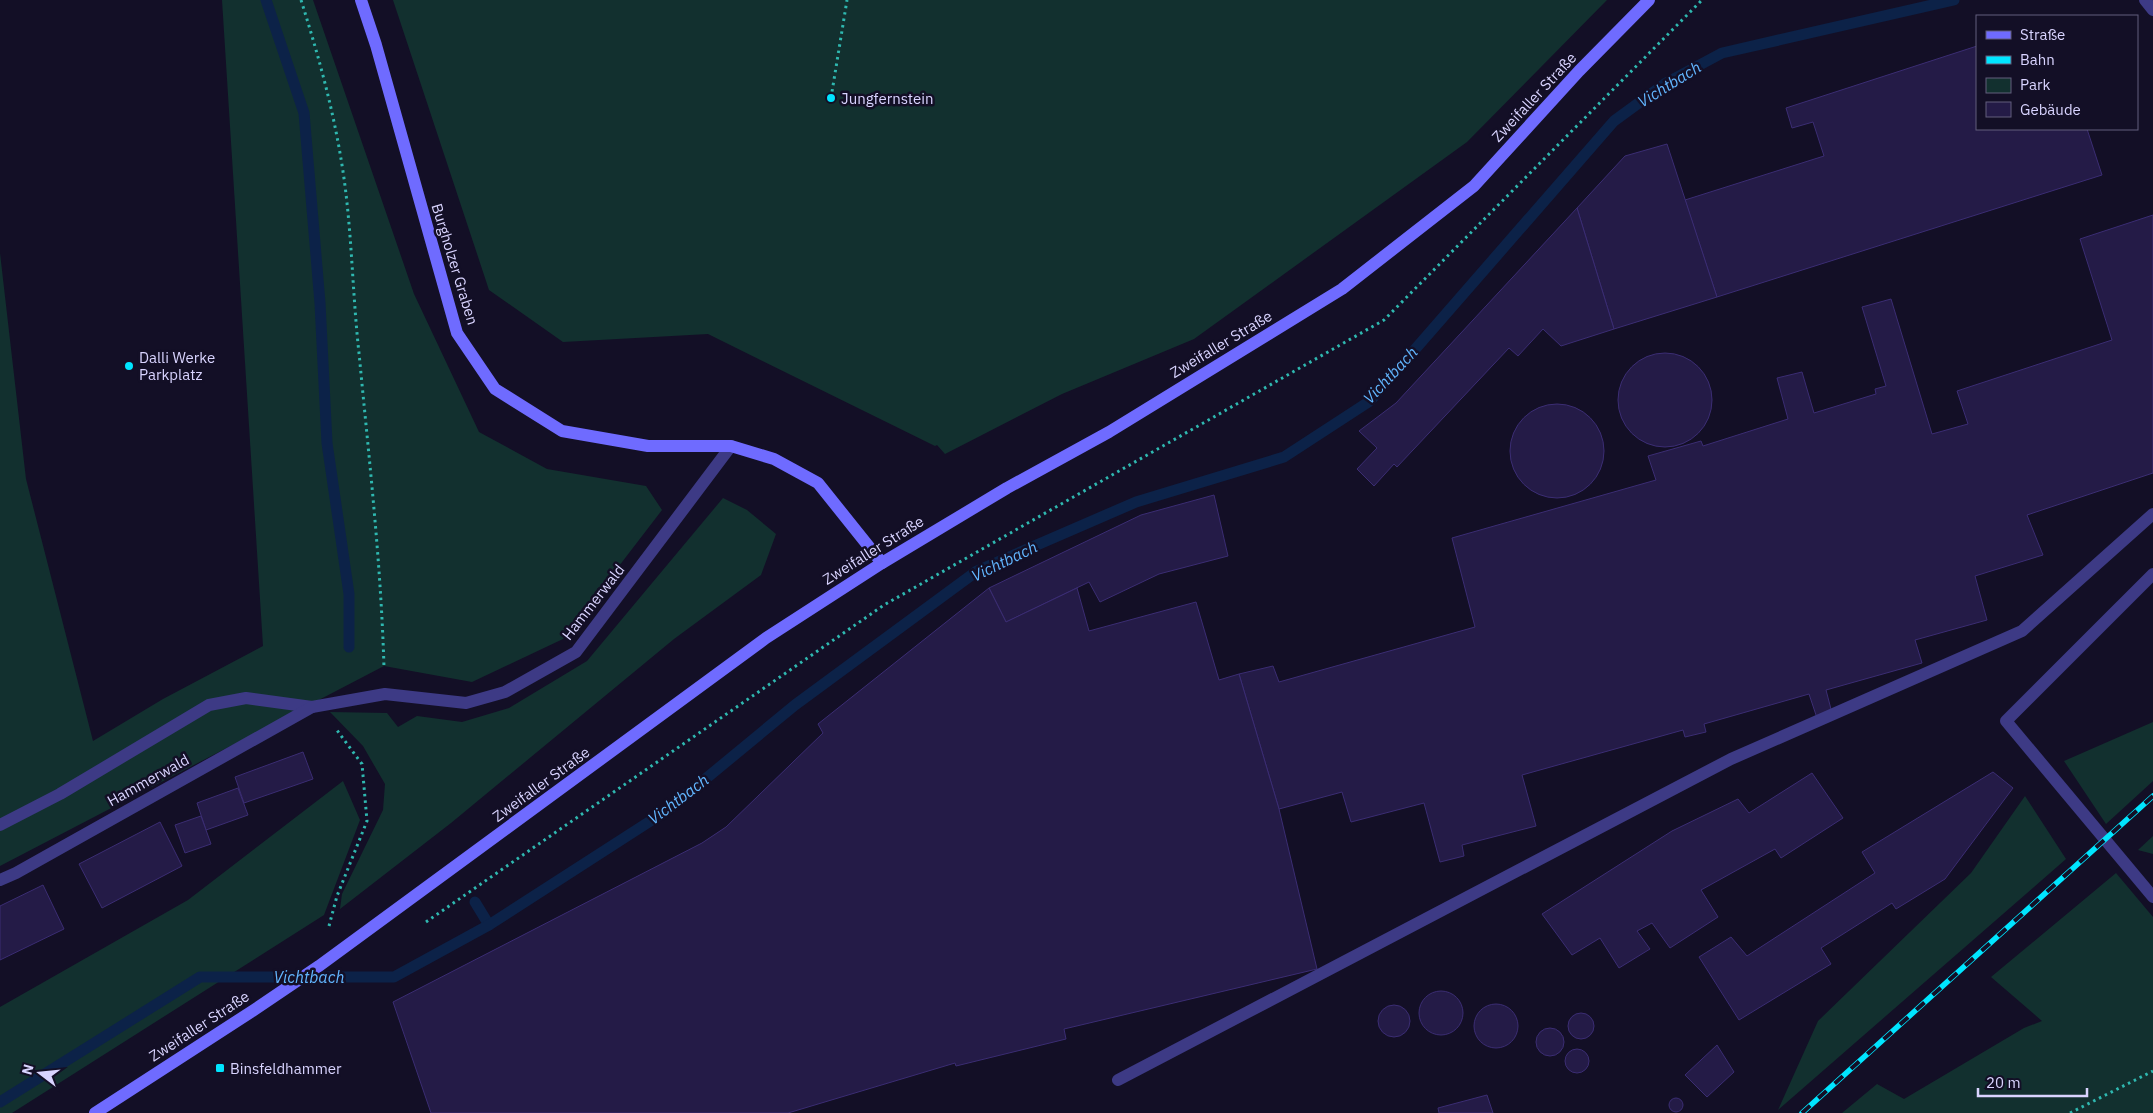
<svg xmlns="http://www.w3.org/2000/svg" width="2153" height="1113" font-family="'IBM Plex Sans',sans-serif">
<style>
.green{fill:#12302f}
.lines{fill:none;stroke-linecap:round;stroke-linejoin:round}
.stream{stroke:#0c2248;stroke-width:11}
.building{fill:#241b47;stroke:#3b2d73}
.path{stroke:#2fb8b0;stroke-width:3;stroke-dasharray:2.5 4;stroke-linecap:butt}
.service{stroke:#3d3a85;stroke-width:12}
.minor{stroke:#3d3a85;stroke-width:12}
.secondary{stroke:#6f6bff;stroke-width:12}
.rail-casing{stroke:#00e5ff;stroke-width:5.5}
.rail{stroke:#130f26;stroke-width:4;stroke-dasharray:11;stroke-linecap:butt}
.poi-dot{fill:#00e5ff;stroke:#130f26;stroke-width:2}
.labels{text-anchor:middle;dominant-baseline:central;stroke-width:5;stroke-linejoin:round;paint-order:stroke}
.street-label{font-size:15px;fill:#d9d4ff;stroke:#130f26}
.poi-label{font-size:15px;fill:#d9d4ff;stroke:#130f26;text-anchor:start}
.water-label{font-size:16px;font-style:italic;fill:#62b6ff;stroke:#130f26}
</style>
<rect width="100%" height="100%" fill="#130f26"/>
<g class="green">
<path d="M222,0H313L414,294L479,432L547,469L646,486L662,510L563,639L472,682L384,666L0,866V253L26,479L93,741L163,699L263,646Z"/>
<path d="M393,0H1607L1467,142L1194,339L1062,394L945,454L937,445L935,446L708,334L563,342L489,290Z"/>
<path d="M723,498L747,510L776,534L761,575L674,639L451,823L340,909L342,894L383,810L385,784L363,746L330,712L387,713L398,727L417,716L462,722L509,708L587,661Z"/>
<path d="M2153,722V781L2106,824L2064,761Z"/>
<path d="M343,781L360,820L324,915L12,1113H0V1007L188,900Z"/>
<path d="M2025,796L2066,859L1778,1110L1818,1021L1971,873Z"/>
<path d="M2153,836V854L2138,850Z"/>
<path d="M2116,873L2153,917V1113H1842L1877,1084L1904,1099L2024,1028L2042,1021L1991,977Z"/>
</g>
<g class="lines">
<g class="stream">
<path d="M266,0L304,113L320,303L327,443L349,594V647"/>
<path d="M475,902L489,925"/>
<path d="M0,1102L200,977H394L489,925L669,809L795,705L977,571L1136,502L1284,457L1370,401L1614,121L1666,83L1722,53L1954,0"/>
</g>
</g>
<g class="building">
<path d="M1977,46V129H2087L2102,175L1717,297L1685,200L1824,156L1813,122L1792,128L1786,108Z"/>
<path d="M1667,144L1717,297L1614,329L1577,208L1625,156Z"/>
<path d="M1577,208L1614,329L1561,346L1543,329L1518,356L1509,348L1397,467L1394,464L1374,486L1357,469L1377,448L1359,431L1396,403Z"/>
<path d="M2153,215V473L2027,515L2043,555L1975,576L1987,620L1915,640L1922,663L1826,690L1832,713L1817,718L1809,694L1704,724L1706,732L1685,737L1683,730L1522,775L1536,826L1462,845L1464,856L1440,862L1424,803L1351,822L1342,792L1279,809L1239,674L1273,666L1279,682L1475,627L1452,538L1656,480L1648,456L1701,441L1703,446L1788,419L1777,378L1802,372L1814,413L1876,394L1875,389L1886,386L1862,307L1891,299L1932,434L1968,424L1957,391L2112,340L2080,239Z"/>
<circle cx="1665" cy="400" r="47"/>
<circle cx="1557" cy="451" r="47"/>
<path d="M1214,495L1228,556L1159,574L1100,602L1089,582L1006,622L989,588L1141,515Z"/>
<path d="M989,588L1006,622L1077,588L1089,631L1196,602L1219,680L1239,674L1279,809L1317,969L1064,1029L1066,1039L956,1066L955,1063L788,1113H431L393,1002L702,843L726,827L823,733L818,724Z"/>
<path d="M303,752L313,779L244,803L235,777Z"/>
<path d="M1993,772L2013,788L1945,879L1896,909L1892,903L1821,948L1831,964L1739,1020L1699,957L1731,937L1747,956L1875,873L1862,852Z"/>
<path d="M1812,773L1843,818L1781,858L1775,849L1701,890L1718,917L1670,948L1652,923L1637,931L1650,949L1619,968L1600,938L1572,955L1542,914L1672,831L1738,799L1749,813Z"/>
<path d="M238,788L248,815L206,830L197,803Z"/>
<path d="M201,816L211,844L185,853L175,825Z"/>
<path d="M160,822L182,866L102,908L79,864Z"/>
<path d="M43,885L64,929L0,960V906Z"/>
<circle cx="1441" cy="1013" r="22"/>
<circle cx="1496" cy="1026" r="22"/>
<circle cx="1394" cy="1021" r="16"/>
<circle cx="1581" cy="1026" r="13"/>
<circle cx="1550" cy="1042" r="14"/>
<path d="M1717,1045L1734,1072L1707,1097L1685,1075Z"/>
<circle cx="1577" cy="1061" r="12"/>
<path d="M1487,1095L1493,1113H1439L1438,1108Z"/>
<circle cx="1676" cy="1105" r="7"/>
</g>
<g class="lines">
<g class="path">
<path d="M301,0C318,54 333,108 342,165C352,227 352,290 359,353C369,458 381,563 384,668"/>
<path d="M831,98L847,0"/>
<path d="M426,922L884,605L1384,320L1702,0"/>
<path d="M329,926L337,896L367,821L362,764L336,729"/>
<path d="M2070,1113L2153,1071"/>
</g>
<g class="service">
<path d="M2145,0L2153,10"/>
<path d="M0,825L60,794L209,705L246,698L312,707"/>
<path d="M1118,1080L1731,759L2022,631L2153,514"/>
</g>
<g class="minor">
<path d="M2153,574L2006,721L2153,897"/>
<path d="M0,880L16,873L312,707L385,694L466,703L505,692L576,652L731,446"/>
</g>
<g class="secondary">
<path d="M361,0L376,45L457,333L495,389L562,431L648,446H731L774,459L818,483L882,563"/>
<path d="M95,1113L254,1010L319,966L766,638L882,563L1007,488L1109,432L1342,289L1474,186L1579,71L1649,0"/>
</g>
<g class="rail-casing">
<path id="rail" d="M1802,1113L2153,796"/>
</g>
<use href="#rail" class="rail"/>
</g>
<g class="poi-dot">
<circle cx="831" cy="98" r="5"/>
<circle cx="129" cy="366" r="5"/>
<rect x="215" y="1063" width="10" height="10" rx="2.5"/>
</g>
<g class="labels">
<g class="street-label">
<text transform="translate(1534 97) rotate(-47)">Zweifaller Straße</text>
<text transform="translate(455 264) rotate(73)">Burgholzer Graben</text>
<text transform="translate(1221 344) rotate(-31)">Zweifaller Straße</text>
<text transform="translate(873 550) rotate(-32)">Zweifaller Straße</text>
<text transform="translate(593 602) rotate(-52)">Hammerwald</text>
<text transform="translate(148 780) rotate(-29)">Hammerwald</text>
<text transform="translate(541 784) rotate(-36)">Zweifaller Straße</text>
<text transform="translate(199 1026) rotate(-33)">Zweifaller Straße</text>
</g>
<g class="poi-label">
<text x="841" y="98">Jungfernstein</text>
<text x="139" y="357">Dalli Werke<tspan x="139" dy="17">Parkplatz</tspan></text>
<text x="230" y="1068">Binsfeldhammer</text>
</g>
<g class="water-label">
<text transform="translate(1669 84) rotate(-32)">Vichtbach</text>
<text transform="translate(1390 375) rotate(-47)">Vichtbach</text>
<text transform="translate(1004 561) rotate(-26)">Vichtbach</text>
<text transform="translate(678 799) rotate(-37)">Vichtbach</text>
<text x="309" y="977">Vichtbach</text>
</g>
</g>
<rect x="1976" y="15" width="162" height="115" fill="#130f26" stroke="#625e7d"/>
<rect x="1986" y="31" width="25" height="8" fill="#6f6bff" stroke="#625e7d"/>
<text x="2020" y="40" font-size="15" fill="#d9d4ff">Straße</text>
<rect x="1986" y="56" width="25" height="8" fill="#00e5ff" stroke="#625e7d"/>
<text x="2020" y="65" font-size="15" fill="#d9d4ff">Bahn</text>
<rect x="1986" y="78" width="25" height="15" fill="#12302f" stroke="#625e7d"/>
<text x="2020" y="90" font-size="15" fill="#d9d4ff">Park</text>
<rect x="1986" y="102" width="25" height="15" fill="#241b47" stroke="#625e7d"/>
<text x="2020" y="115" font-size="15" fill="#d9d4ff">Gebäude</text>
<g transform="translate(40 1073) rotate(286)" stroke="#130f26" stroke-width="4" paint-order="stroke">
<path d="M0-4L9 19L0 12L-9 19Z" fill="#d9d4ff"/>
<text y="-8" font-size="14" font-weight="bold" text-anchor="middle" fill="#d9d4ff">N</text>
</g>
<path d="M1978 1088v8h109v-8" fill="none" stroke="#d9d4ff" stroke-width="2.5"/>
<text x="1986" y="1088" font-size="15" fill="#d9d4ff" stroke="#130f26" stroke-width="4" paint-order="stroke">20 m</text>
</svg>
